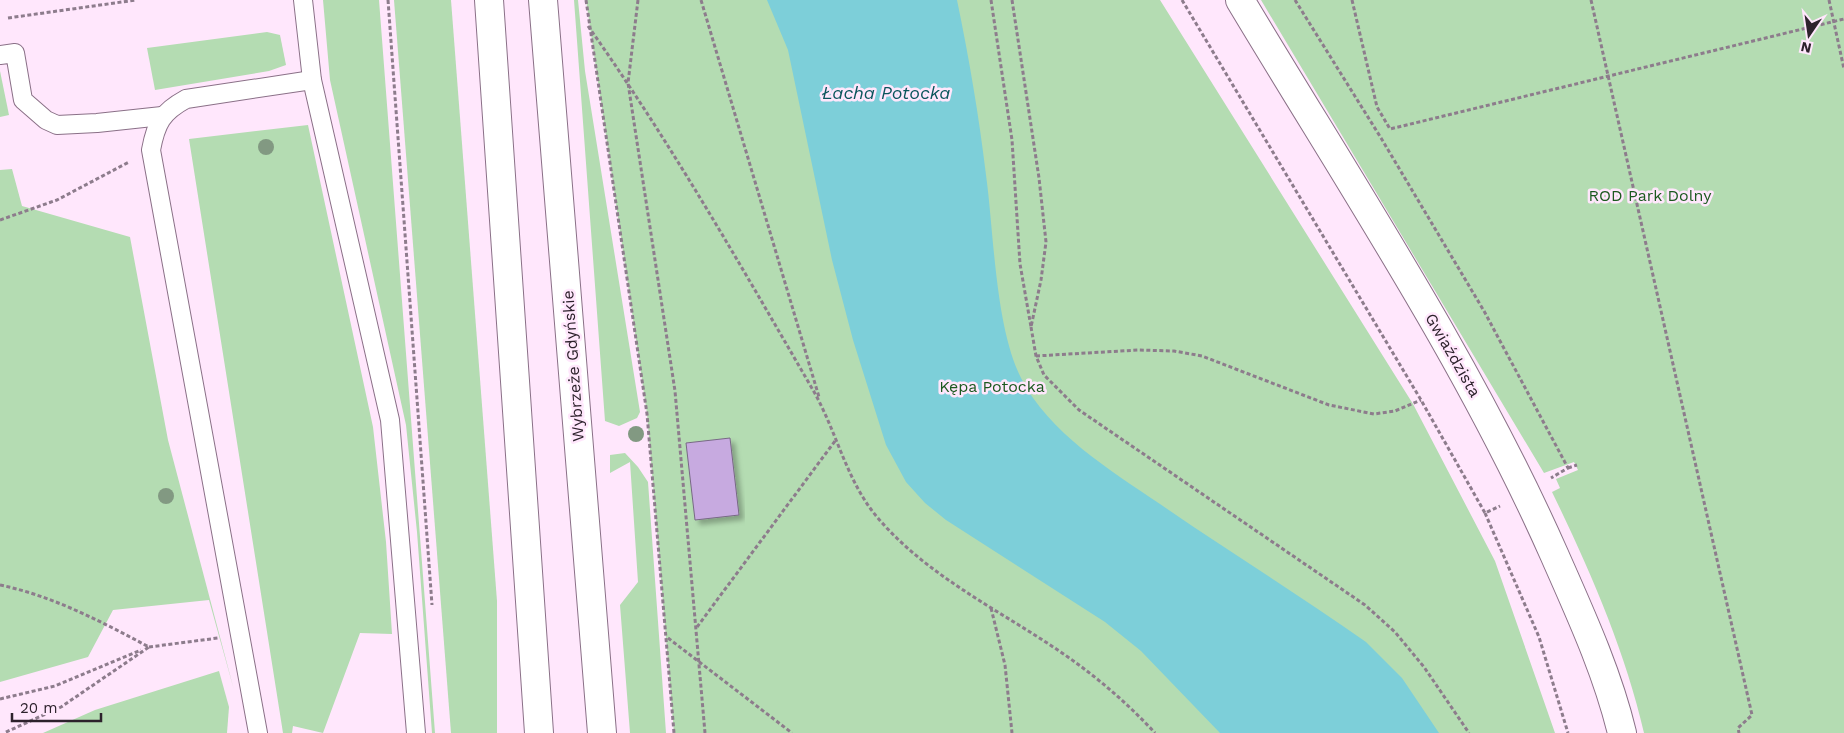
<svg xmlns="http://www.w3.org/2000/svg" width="1844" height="733" font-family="'Work Sans',sans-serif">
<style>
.green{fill:#b4dcb2}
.water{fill:#7dcfd9}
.building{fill:#c7aae0;stroke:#786985;filter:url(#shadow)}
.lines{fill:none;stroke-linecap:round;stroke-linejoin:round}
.lane-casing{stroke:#8a7087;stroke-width:20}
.secondary-casing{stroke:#8a7087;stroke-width:30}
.primary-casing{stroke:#8a7087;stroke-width:30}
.path{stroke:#8d7c8c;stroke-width:3;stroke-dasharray:4 2.5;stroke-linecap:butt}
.lane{stroke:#fff;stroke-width:18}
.secondary{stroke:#fff;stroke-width:28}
.primary{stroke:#fff;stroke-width:28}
.tree{fill:#829982}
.labels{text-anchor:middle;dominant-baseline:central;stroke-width:5;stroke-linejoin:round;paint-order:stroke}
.park-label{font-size:16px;fill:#1b591e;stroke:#ffe7fc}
.street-label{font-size:16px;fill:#2d222c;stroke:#ffe7fc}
.water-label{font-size:18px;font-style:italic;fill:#0a555c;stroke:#ffe7fc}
</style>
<defs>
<filter id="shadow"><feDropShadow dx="4.5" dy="4.5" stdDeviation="2.5" flood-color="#0004"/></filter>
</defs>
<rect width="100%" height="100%" fill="#ffe7fc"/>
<g class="green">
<path d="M323,0H379L435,733H432L417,532L406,425L330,80Z"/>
<path d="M394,0H451L497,601V733H451Z"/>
<path d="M574,0H578L585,71L640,412L637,418L619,426L605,421Z"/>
<path d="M586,0H1160L1413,404L1495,561L1555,733H674L647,414Z"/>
<path d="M1261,0H1844V733H1644C1625,650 1589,568 1552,492L1560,488L1556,479L1578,470L1574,462L1544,473Z"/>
<path d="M267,32L280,35L286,65L269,71L155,90L147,48Z"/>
<path d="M0,71L9,115L0,117Z"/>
<path d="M308,125L373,427L386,542L392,634L360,633L323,733L293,726L292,733H283L189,139Z"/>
<path d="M12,169L22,206L130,237L168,440L234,690L209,600L113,610L88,657L0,682V170Z"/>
<path d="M625,453L638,467L648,482L666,733H630L620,605L638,582L630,462L610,473V455Z"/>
<path d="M219,671L229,707L227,733H43L95,710Z"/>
</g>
<path class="water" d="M767,0H957C969,58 979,116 986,175C994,233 995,326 1021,378C1048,432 1111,471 1160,504C1228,551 1298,594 1366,642L1402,678L1439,733H1220L1141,651L1105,622L946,520L925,503L906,482L886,445L853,340L832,260L788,50Z"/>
<path class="building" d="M730,438L739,515L695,520L686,443Z"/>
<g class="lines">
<g class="lane-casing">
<g id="lane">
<path d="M303,0L312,80L390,420L416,733"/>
<path d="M0,55L15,53L23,100L46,120L57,125L97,123L162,116"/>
<path d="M258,733L151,150C156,123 162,112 186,99L312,80"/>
</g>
</g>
<g class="secondary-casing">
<path id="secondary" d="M1240,0C1349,182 1468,360 1554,554C1580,613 1607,671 1622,733"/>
</g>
<g class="primary-casing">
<g id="primary">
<path d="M489,0L539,733"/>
<path d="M543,0L602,733"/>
</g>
</g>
<g class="path">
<path d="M388,0L432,605"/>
<path d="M586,0L647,414L674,733"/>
<path d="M638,0L628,83L675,391L705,733"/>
<path d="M701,0L819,397"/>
<path d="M991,0L1012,140L1020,264L1031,327L1041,280L1046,242L1039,178L1012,0"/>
<path d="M1182,0L1421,400L1485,513L1500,506"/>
<path d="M1295,0L1381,138L1484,311L1568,468L1551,478"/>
<path d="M1352,0L1377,107L1390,129L1844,19"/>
<path d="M1591,0L1752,715L1738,728L1739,733"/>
<path d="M1829,0L1844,69"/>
<path d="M8,18L136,0"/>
<path d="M588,26C671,143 741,266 813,390C837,432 846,480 877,517C932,582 1013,616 1079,665C1106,685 1132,708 1155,733"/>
<path d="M0,220L57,200L129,162"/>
<path d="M1031,327L1036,356L1044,375L1079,410L1365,605L1395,632L1424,667L1469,733"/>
<path d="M1036,356L1138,350L1174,351L1202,356L1329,405L1374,414L1395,411L1421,400"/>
<path d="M1568,468L1577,465"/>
<path d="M1485,513L1539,637L1568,733"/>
<path d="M0,585C53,596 102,622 149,647L61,707L4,733"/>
<path d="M991,608L1005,665L1012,733"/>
<path d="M697,627L835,441"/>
<path d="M668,638L792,733"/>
<path d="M149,647L218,638"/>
<path d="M0,699L55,686L141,650"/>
</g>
<use href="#lane" class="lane"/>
<use href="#secondary" class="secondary"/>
<use href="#primary" class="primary"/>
</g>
<g class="tree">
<circle cx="266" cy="147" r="8"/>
<circle cx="636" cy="434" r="8"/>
<circle cx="166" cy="496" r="8"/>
</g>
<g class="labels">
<g class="park-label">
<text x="1650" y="195">ROD Park Dolny</text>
<text x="992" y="386">Kępa Potocka</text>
</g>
<g class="street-label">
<text transform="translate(1453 355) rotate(60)">Gwiaździsta</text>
<text transform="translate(573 366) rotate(-94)">Wybrzeże Gdyńskie</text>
</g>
<g class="water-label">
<text x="886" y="92">Łacha Potocka</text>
</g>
</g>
<g transform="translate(1809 35) rotate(193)" stroke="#ffe7fc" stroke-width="4" paint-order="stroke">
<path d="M0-4L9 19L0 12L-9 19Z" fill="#2d222c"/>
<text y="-8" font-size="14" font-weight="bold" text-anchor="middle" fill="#2d222c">N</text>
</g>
<path d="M12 713v8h89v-8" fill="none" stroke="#2d222c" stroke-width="2.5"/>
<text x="20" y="713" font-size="15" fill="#2d222c" stroke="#ffe7fc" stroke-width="4" paint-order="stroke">20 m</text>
</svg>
